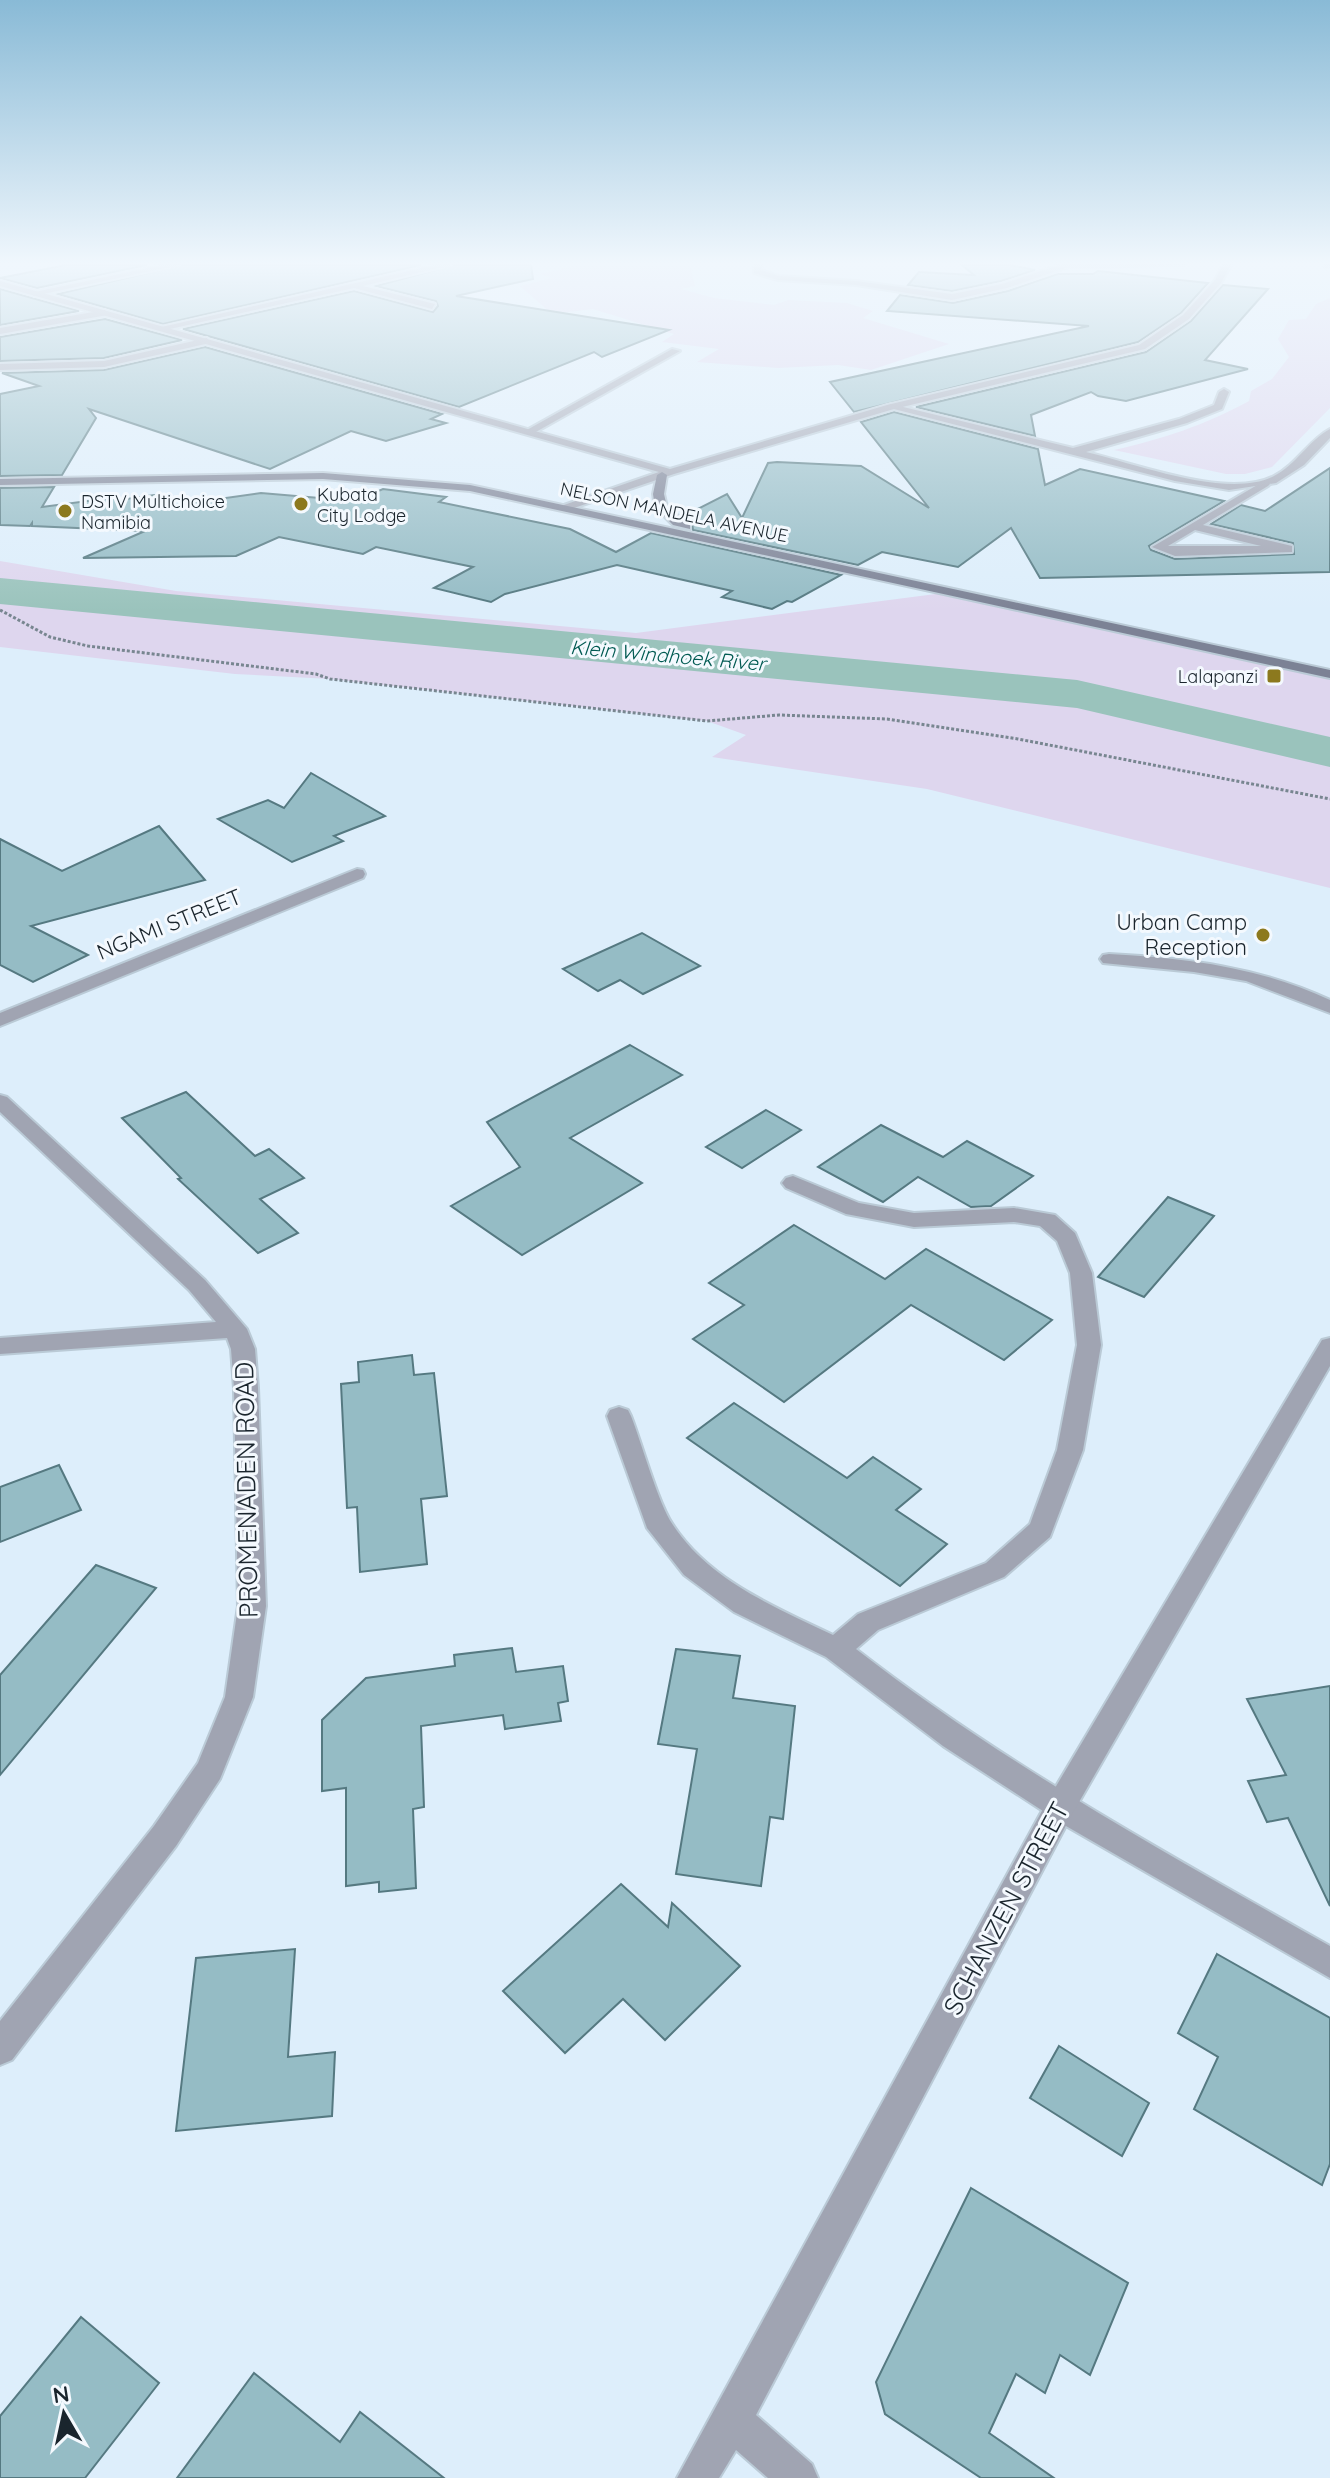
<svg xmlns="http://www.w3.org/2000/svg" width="1330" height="2478" font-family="Quicksand,sans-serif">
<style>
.green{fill:#ded6ee}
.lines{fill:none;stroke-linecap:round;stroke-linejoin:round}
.river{fill:#9ac3bc;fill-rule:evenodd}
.building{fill:#95bcc5;stroke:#557981;stroke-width:2}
.service-casing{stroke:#bacad6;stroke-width:4}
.minor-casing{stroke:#bacad6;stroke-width:4}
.tertiary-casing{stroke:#bacad6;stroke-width:4}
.secondary-casing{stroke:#bacad6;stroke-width:4}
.path{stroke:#788690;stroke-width:3;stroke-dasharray:3 2;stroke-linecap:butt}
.service{fill:#a0a4b2;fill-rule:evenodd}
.minor{fill:#a0a4b2;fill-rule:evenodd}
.tertiary{fill:#a0a4b2;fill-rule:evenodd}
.secondary{fill:#7c8295;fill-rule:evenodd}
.poi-dot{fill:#8c791e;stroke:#f4f9fe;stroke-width:3}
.labels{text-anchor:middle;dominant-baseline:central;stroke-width:6;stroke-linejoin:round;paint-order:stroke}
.far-poi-label{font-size:18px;fill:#1a252d;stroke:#f4f9fe;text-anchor:start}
.far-street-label{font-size:18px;fill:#1a252d;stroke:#f4f9fe}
.far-water-label{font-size:20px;font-style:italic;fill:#015a52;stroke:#f4f9fe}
.poi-label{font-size:22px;fill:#1a252d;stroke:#f4f9fe;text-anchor:end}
.street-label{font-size:22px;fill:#1a252d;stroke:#f4f9fe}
.near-street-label{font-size:26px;fill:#1a252d;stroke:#f4f9fe}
</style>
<rect width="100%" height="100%" fill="#ddeefb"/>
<g class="green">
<path d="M578,265H690L695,286L681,289L714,298L774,305L788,300L847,303L873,311L863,318L949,344L871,370L838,365L778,368L697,362L719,349L662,342L674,334L593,309L552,314L520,286L552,278L540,274Z"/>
<path d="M1330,298V408L1272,467L1245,474H1226L1114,450C1163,439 1205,425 1249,401L1251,391L1272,379L1289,357L1278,339L1289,320L1306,319L1316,304Z"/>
<path d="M0,561L176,591L636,633L951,592L1330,674V888L927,789L712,757L746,735L707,721L330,679L235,674L0,647Z"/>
</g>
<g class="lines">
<path class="river" d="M0,578L1077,680L1330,737V767L1077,708L0,604Z"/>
</g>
<g class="building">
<path d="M66,265H147L37,288L0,278Z"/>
<path d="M182,265H421L163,324L58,294Z"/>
<path d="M454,265H531L533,279L456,296L669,330L602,357L594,352L459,407L183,329L354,291L433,312L438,306L436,301L376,286Z"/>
<path d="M962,265H1009L1035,270L1001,281L952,291L908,285L919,272L974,275Z"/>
<path d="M1098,271L1208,283L1181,313L1138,342L854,412L830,382L1089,326L887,311L900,295L953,303L1008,291L1058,274H1093Z"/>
<path d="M1223,285L1268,289L1205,360L1248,369L1126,401L1098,396L1091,392L1031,415L1035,436L916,407L1146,352L1191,321Z"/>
<path d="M0,289L32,298L79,311L0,325Z"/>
<path d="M105,319L182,340L104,358L0,361V337Z"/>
<path d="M205,347L442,414L431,419L446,423L386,441L351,431L270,469L89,409L96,418L62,475L0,476V394L39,386L2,373L104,370Z"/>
<path d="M894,412L1038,449L1045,485L1080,469L1224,501L1149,546L1151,550L1175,559L1294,554L1293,543L1211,524L1241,505L1265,511L1330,468V572L1040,578L1011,528L958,567L882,552L858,565L693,530L692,523L684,516L727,494L742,518L768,463L777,462L861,466L929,508L861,422Z"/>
<path d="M54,487L42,507L118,497L120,500L154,495L162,507L261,493L355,501L383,489L446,497L439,502L570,529L616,552L651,533L841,575L792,602L787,601L772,609L722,597L732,591L617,565L505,594L491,602L434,588L473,567L376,547L363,554L279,537L236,556L83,558L145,531L32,526V523L30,526L0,525V488Z"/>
<path d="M311,773L385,816L334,836L343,841L292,862L218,819L268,800L284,808Z"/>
<path d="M159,826L205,880L31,926L88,955L33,982L0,965V839L62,871Z"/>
<path d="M642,933L700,966L643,994L620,980L598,991L563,969Z"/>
<path d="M630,1045L682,1075L570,1138L642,1183L522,1255L451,1206L520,1167L487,1122Z"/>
<path d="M186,1092L255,1156L269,1149L304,1178L260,1199L298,1233L258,1253L178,1179L181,1178L122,1118Z"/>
<path d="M766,1110L801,1130L742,1168L706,1147Z"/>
<path d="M881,1125L943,1157L967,1141L1033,1176L991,1206L971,1207L918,1177L883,1202L818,1167Z"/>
<path d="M1168,1197L1214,1216L1144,1297L1098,1277Z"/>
<path d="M794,1225L885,1279L926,1249L1052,1320L1004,1360L911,1305L784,1402L693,1339L744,1305L709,1283Z"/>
<path d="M412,1355L414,1375L434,1373L447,1496L421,1499L427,1564L360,1572L357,1507L347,1508L341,1384L359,1382L358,1362Z"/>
<path d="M734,1403L847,1478L873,1457L921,1489L896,1510L947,1544L900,1586L687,1438Z"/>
<path d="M59,1465L81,1510L0,1542V1487Z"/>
<path d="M96,1565L156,1588L0,1775V1675Z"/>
<path d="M512,1648L516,1672L563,1666L568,1701L558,1703L561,1721L505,1729L503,1715L421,1726L424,1807L413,1809L416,1888L379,1892V1882L346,1886V1788L322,1791V1720L366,1678L455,1666L454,1655Z"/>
<path d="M676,1649L740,1656L733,1698L795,1706L783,1819L770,1817L761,1886L676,1874L697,1749L658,1744Z"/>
<path d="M1330,1686V1906L1288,1818L1267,1822L1248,1781L1286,1775L1247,1699Z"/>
<path d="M621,1884L668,1927L672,1903L740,1966L665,2040L623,1999L565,2053L503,1991Z"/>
<path d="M295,1949L288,2057L335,2052L332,2116L176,2131L196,1958Z"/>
<path d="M1217,1954L1330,2018V2164L1322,2185L1194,2109L1218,2057L1178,2033Z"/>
<path d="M1059,2046L1149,2103L1122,2156L1030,2098Z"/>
<path d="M971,2188L1128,2283L1090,2375L1060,2355L1045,2393L1016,2374L989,2433L1054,2478H981L885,2414L876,2382Z"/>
<path d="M81,2317L159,2383L85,2478H0V2416Z"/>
<path d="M254,2373L340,2442L360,2412L444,2478H177Z"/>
</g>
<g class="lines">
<g class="service-casing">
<g id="service">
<path d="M105,310L108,315L0,334V328Z"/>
<path d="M207,338L210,343L104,367L0,370V364L104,361Z"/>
<path d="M1264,481L1270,484L1268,486L1203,525L1292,546V552L1175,556L1152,547ZM1195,530L1261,546H1168Z"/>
<path d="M1109,954C1185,958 1260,967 1330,1000V1013L1246,981L1194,972L1103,963L1100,959L1103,955Z"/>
<path d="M793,1176L859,1203L914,1213L1014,1208L1055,1215L1075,1233L1092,1273L1101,1345L1083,1450L1050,1537L1004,1577L878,1630L856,1649C1004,1764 1167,1854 1330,1946V1978L1066,1826L943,1746L826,1657L734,1612L684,1575L647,1528L607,1416L610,1410L619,1407L628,1410L631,1416C642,1444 658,1503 673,1525C710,1581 775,1607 833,1635L858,1614L986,1563L1030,1524L1057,1450L1077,1345L1070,1273L1057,1241L1040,1226L1014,1222L914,1227L846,1214L786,1188L782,1183L786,1178Z"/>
</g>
</g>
<g class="minor-casing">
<g id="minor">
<path d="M162,265H179L34,296L30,293Z"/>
<path d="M435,265H451L363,286L435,304L432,309L354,288L161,331L157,328Z"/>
<path d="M754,265H762L761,270L779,276L856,281L952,294L1002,284L1059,265H1184L1068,267L1007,288L952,300L856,285L778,280L754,273Z"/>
<path d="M1324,265H1330V267H1325Z"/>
<path d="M672,349L680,351L534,433L525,431Z"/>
<path d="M1224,389L1229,392L1222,409L1187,423L1086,452C1134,463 1228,500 1274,476C1296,465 1309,440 1330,429V438L1304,465L1276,483L1229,490L1175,481L886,407L891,404L1073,448L1179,419L1214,405L1219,392Z"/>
<path d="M357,869L363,870L365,874L363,878L0,1026V1013Z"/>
<path d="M0,1095L7,1097L205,1280L247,1329L255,1349L258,1388L266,1606L253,1697L220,1779L176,1846L12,2060L0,2065V2021L154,1826L198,1763L225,1697L238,1606L234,1388L231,1349L227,1338L0,1354V1338L216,1322L189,1290L0,1112Z"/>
<path d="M1330,1338V1366L1071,1816L756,2415L812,2464L818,2478H768L736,2450L719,2478H677L1049,1798L1322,1340Z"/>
</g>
</g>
<g class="tertiary-casing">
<path id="tertiary" d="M1223,265H1231L1221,283L1189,319L1145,349L894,409L674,474L568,510L562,507L564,505L659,472L0,286V281L670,469L887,405L1139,345L1183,315L1215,280Z"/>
</g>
<g class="secondary-casing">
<g id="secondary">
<path d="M662,472L667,475L664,494L667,507L690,525V529L673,525L655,507L653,494L657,475Z"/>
<path d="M323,473L470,485L1330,670V678L470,491L323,479L0,485V479Z"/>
</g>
</g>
<path class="path" d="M0,610L50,637L88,646L316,674L330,679L707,721L779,715L887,719L1018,739L1330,799"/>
<use href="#service" class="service"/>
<use href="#minor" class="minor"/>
<use href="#tertiary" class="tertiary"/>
<use href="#secondary" class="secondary"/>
</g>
<linearGradient id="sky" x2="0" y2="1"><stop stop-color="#89bad6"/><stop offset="0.43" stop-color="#f0f7fd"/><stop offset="1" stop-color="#f0f7fd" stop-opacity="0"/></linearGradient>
<rect width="1330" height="612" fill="url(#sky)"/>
<g class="poi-dot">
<circle cx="301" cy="504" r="8"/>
<circle cx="65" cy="511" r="8"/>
<rect x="1266" y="668" width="16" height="16" rx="4"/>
<circle cx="1263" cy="935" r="8"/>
</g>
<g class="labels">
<g class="far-poi-label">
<text x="317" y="494">Kubata<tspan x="317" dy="21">City Lodge</tspan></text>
<text x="81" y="501">DSTV Multichoice<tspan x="81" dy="21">Namibia</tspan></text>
<text x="1258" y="676" text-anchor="end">Lalapanzi</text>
</g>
<g class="far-street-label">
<text transform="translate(674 512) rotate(12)">NELSON MANDELA AVENUE</text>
</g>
<g class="far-water-label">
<text transform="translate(668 655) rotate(5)">Klein Windhoek River</text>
</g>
<g class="poi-label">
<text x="1247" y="922">Urban Camp<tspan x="1247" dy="25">Reception</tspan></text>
</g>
<g class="street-label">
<text transform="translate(169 924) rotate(-22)">NGAMI STREET</text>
</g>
<g class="near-street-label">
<text transform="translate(246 1490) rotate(-91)">PROMENADEN ROAD</text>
<text transform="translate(1006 1908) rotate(-62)">SCHANZEN STREET</text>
</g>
</g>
<g transform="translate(64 2414) rotate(351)" stroke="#f4f9fe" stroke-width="6" paint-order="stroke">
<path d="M0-6L14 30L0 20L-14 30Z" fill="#1a252d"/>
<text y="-12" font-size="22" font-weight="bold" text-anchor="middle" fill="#1a252d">N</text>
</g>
</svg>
